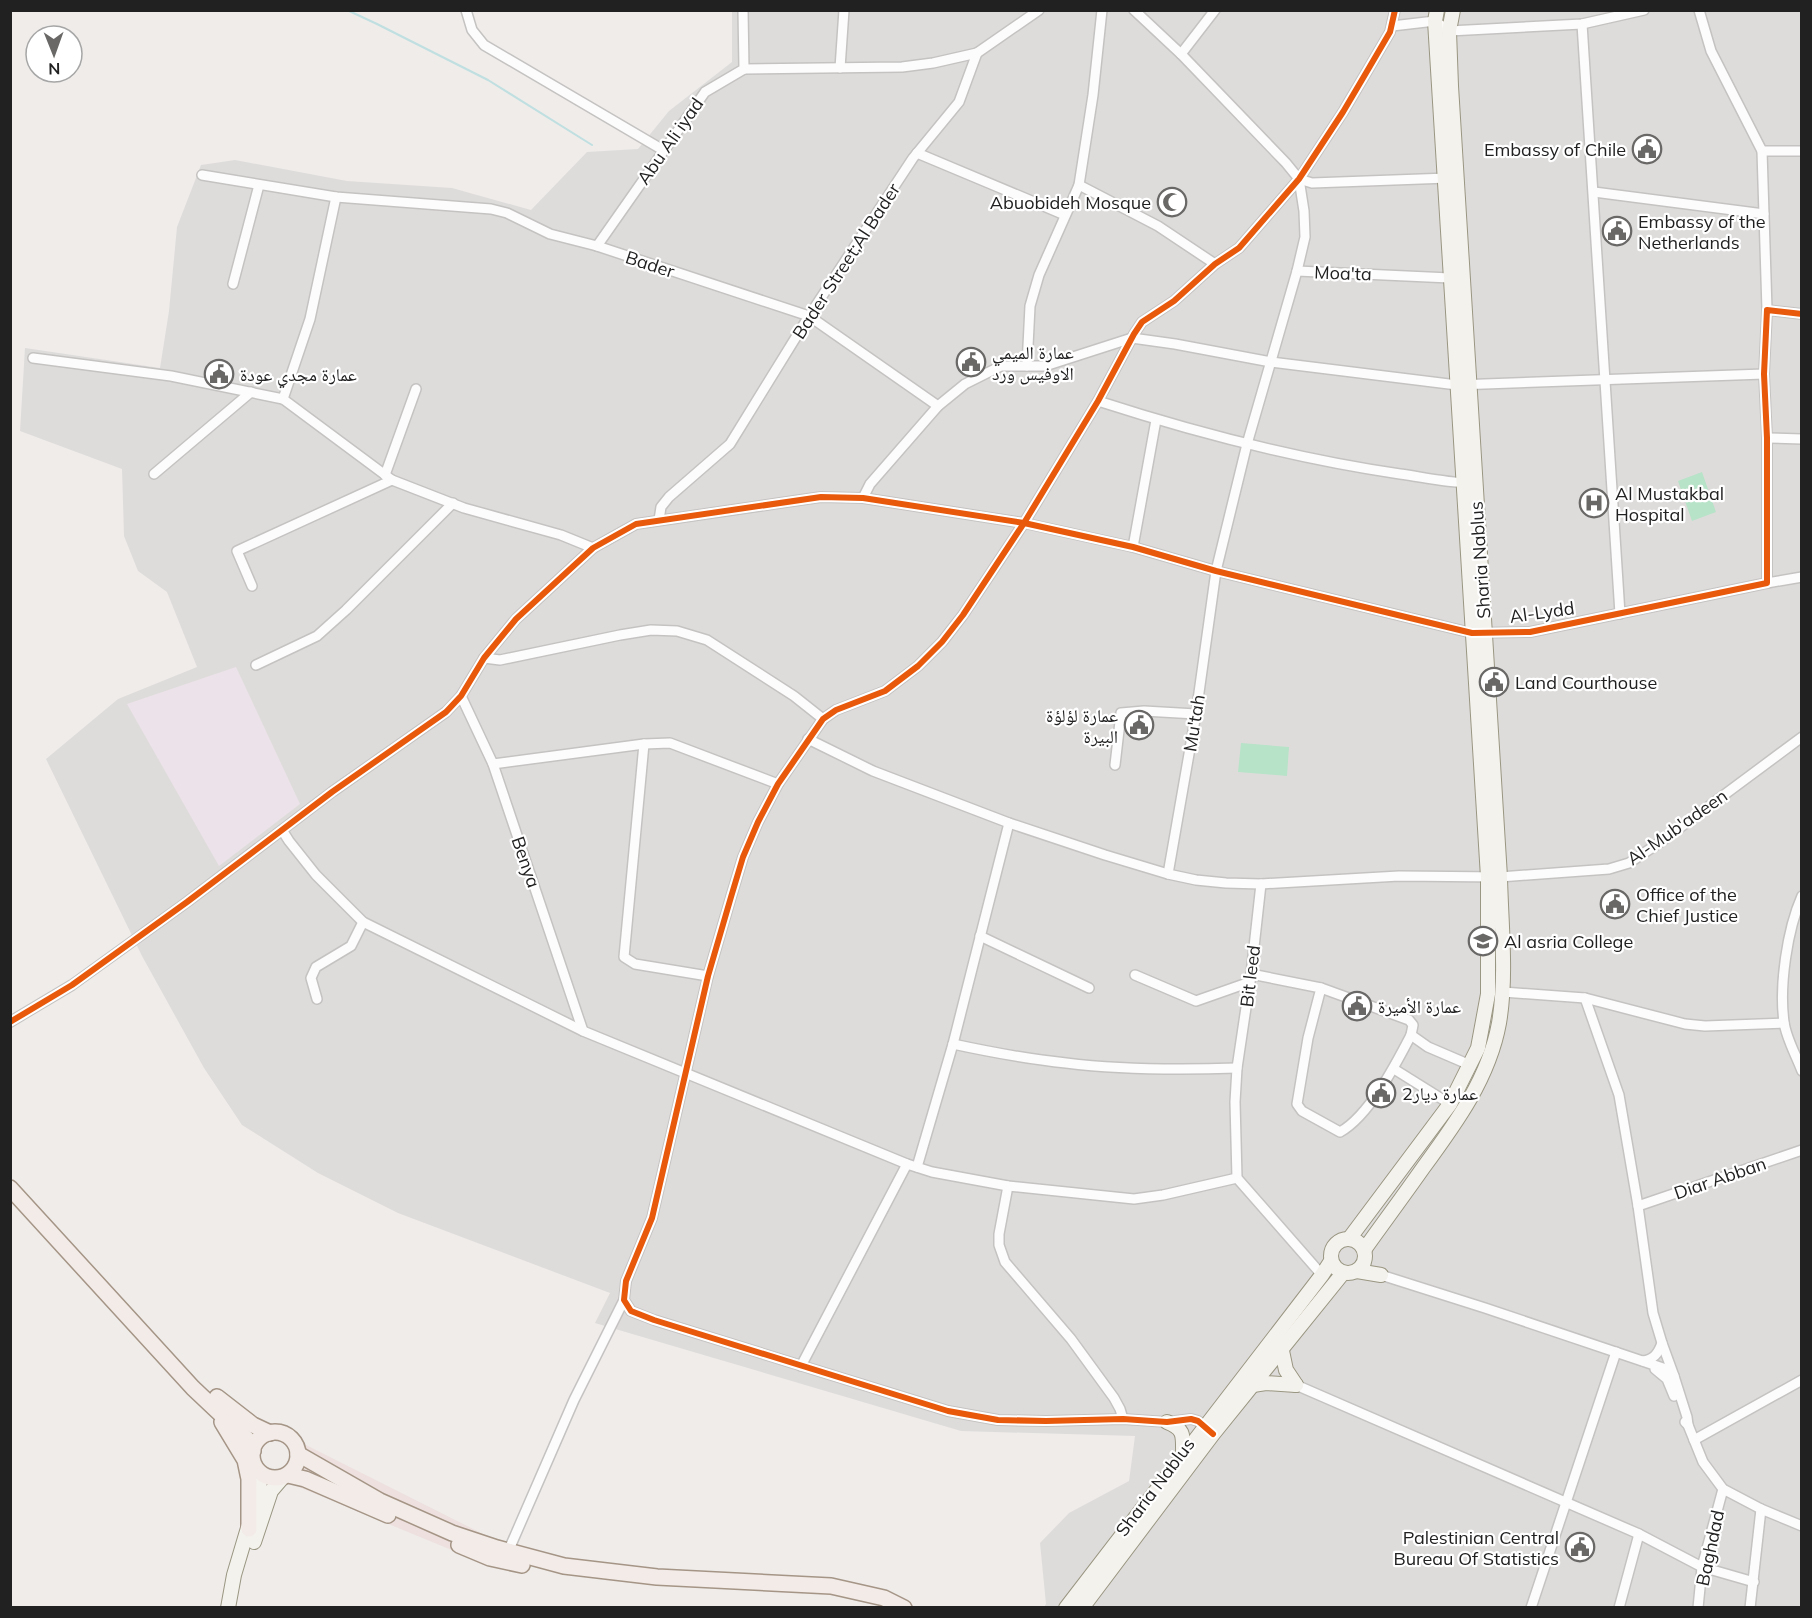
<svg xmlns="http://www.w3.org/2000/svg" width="1812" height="1618" font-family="Mulish,'Noto Naskh Arabic',sans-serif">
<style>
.residential{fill:#dedcdb}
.industrial{fill:#ece2e9}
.military{fill:#ede0de}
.pitch{fill:#b7e3c8}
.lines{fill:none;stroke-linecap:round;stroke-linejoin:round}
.stream{stroke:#bfdfe0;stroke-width:2}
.minor-casing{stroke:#c5c3c2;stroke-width:12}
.secondary-casing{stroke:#999682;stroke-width:16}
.primary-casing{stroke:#a59586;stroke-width:18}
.minor{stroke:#fdfcfc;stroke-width:9}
.secondary{stroke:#f4f2ec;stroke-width:14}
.primary{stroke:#f2ebe7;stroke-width:15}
.cycleway-casing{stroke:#fff;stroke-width:10}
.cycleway{stroke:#e8590c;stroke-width:6}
.labels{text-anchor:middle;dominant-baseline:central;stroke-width:4.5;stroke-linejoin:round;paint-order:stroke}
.street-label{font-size:18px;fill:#212121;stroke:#fff}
.poi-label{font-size:18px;fill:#212121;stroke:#fff;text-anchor:start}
</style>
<rect width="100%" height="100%" fill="#efecea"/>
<path class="residential" d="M732,11H1801V1607H1044L1046,1604L1040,1543L1069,1513L1129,1481L1135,1436L961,1431L595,1323L610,1293L398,1213L318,1173L242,1125L204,1068L142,956L46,759L118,699L197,667L167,592L138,571L124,536L122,469L20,431L25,348L160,368L169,311L177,227L201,165L235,160L347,181L452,188L531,210L587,152L638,149L669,111L732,62Z"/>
<path class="industrial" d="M236,667L300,804L219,866L127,704Z"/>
<path class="military" d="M304,1444L503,1544L488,1565L289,1483Z"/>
<g class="pitch">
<path d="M1702,472L1716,512L1692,521L1678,481Z"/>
<path d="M1241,743L1289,747L1287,776L1238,772Z"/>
</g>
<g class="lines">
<path class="stream" d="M347,10L377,24L488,80L592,145"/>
<g class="minor-casing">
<g id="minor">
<path d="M466,10L472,30L484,45L663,150"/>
<path d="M1134,10L1181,54L1286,163L1299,179L1304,211L1305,237L1297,271L1247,444L1216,571L1196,714L1168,874"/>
<path d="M1699,10L1711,51L1762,151L1767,310"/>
<path d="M1582,24C1596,220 1607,417 1620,614"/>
<path d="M1392,26L1435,21L1449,31L1582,24L1644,10"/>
<path d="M1181,54L1215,10"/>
<path d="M840,68L844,10"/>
<path d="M744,69L902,67L933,63L977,53"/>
<path d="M1762,151H1802"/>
<path d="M917,153L1065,215"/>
<path d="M202,175L336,197L491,209L507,213L550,234L597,246L809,316L938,406"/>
<path d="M1299,179L1312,183L1448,178"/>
<path d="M1079,185L1158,226L1215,264"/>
<path d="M1594,192L1764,214"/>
<path d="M336,197L310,319L283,399L392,480L464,508L561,535L593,548"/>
<path d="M597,246L705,92L744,69L743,10"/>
<path d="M1297,271L1450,278"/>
<path d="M233,284L259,185"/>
<path d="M33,358L171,376L283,399"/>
<path d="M1027,366L1030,306L1039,275L1079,185L1093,95L1102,10"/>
<path d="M1098,401C1197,433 1297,459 1400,474C1422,477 1445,482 1467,483"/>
<path d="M1767,438L1802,439"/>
<path d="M154,474L251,392"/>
<path d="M385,475L416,389"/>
<path d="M863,498L870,484L938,406L965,384L1001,366H1045L1132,338L1175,344L1271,362L1457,385L1764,374"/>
<path d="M659,520L661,507L669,497L730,444L809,316L913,158L959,102L977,53L1039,10"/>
<path d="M1133,547L1156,420"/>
<path d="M1767,583L1802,577"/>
<path d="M252,586L237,551L392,480"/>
<path d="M484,658L500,660L620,635L651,630L677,631L707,640L794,696L823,719"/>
<path d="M256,665L317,636L346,610L453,503"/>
<path d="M461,696L493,764L583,1031"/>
<path d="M808,739L873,771L1009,823L1105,855L1168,874L1196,880L1226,883L1261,884L1399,876L1500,877L1609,869L1629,863L1662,841L1802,737"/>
<path d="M644,744L624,957L635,964L708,976"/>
<path d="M493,764L644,744L670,743L778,784"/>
<path d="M1115,765L1121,713L1144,711L1196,714"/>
<path d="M282,830L289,841L316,875L363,922L583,1031L907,1164L932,1172L1008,1186L1134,1199L1163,1195L1237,1178"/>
<path d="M1261,884L1251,974L1237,1068L1235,1102L1237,1178L1322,1275"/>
<path d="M1802,896C1787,930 1779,986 1784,1022C1786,1038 1796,1055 1802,1071"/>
<path d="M980,936L1089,988"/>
<path d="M1251,974L1321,988L1308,1038L1297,1104L1302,1111L1340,1132C1369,1116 1396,1064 1411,1035"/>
<path d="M1135,975L1196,1001L1250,982"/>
<path d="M1321,988L1409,1020L1413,1025L1411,1035L1428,1047L1470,1065"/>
<path d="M1503,992L1585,998L1685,1024L1705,1026L1784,1023"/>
<path d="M1585,998L1619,1095L1638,1206L1653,1313L1662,1343L1674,1376"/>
<path d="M317,999L311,978L316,967L351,946L363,922"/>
<path d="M10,1022L72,985L187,902L332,792L446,712L461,696L484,658L516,619L593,548L636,524L821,497L863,498L1024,523L1133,547L1216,571L1472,633L1530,632L1767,583V438L1764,374L1767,310L1802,314"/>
<path d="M953,1044C990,1052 1028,1059 1066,1063C1123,1070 1180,1070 1237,1068"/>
<path d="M1394,1069L1450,1104"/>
<path d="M917,1167L953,1044L1009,823"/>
<path d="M1008,1186L999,1234V1245L1005,1262L1071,1339L1114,1398L1120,1409L1123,1419"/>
<path d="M1638,1206L1802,1150"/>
<path d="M1381,1275L1485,1308L1663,1368L1674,1376L1687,1417L1688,1425"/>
<path d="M1643,1361C1654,1359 1658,1354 1662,1343"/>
<path d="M801,1366L907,1164"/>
<path d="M1655,1369L1667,1379L1674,1396"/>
<path d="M1296,1385L1639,1534L1702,1567L1754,1582"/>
<path d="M1685,1422L1688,1425L1703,1462L1723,1489L1761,1509L1802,1526"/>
<path d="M1209,1431L1198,1421L1191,1419L1167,1422L1123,1419L1046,1421L998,1420L948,1411L654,1320L631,1311L624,1300L626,1281L652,1218L708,976L731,897L743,857L758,822L778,784L823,719L836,710L885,691L918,666L942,642L963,615L1024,523L1098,401L1134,334L1142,322L1174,301L1215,264L1239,248L1299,179L1343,112L1366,73L1390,32L1395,10"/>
<path d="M1694,1440L1802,1380"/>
<path d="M507,1554L574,1400L624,1300"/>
<path d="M1531,1608L1616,1352"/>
<path d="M1619,1608L1639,1534"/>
<path d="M1698,1608L1702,1567L1723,1489"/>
<path d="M1750,1608L1761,1509"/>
</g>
</g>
<g class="secondary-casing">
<g id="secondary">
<circle cx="1348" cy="1256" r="17"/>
<path d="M1349,1239L1450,1104L1478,1048L1488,994V877L1435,21L1437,10"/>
<path d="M1364,1250C1384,1222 1404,1195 1423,1168C1456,1123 1489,1078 1499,1023C1507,976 1501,924 1500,877L1451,86L1449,31L1453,10"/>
<path d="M1357,1271L1381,1275"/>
<path d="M1282,1351L1286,1370L1296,1385"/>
<path d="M1253,1385L1266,1383L1296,1385"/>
<path d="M1167,1422C1185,1429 1183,1436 1183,1454"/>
<path d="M254,1542L271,1491L283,1477"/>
<path d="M228,1608L234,1575L259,1491L260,1480L258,1470"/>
<path d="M1066,1608L1322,1275L1331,1261"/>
<path d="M1082,1608L1213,1434L1343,1273"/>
</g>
</g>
<g class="primary-casing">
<g id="primary">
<path d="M10,1188L193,1388L247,1439L253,1451"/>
<path d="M217,1397L253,1425L270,1433"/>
<path d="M222,1422L245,1460L249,1479V1529"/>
<circle cx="275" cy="1455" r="23"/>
<path d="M298,1454L380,1501L452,1533L497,1548L564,1566L657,1577L831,1586L884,1598L904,1608"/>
<path d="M288,1475L305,1479L388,1515"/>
<path d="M459,1545L490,1558L522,1565"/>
</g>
</g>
<use href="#minor" class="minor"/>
<use href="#secondary" class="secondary"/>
<use href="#primary" class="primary"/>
<g class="cycleway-casing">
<g id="cycleway">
<path d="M10,1022L72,985L187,902L332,792L446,712L461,696L484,658L516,619L593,548L636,524L821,497L863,498L1024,523L1133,547L1216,571L1472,633L1530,632L1767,583V438L1764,374L1767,310L1802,314"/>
<path d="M1213,1434L1198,1421L1191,1419L1167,1422L1123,1419L1046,1421L998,1420L948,1411L654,1320L631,1311L624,1300L626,1281L652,1218L708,976L731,897L743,857L758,822L778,784L823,719L836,710L885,691L918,666L942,642L963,615L1024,523L1098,401L1134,334L1142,322L1174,301L1215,264L1239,248L1299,179L1343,112L1366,73L1390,32L1395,10"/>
</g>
</g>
<use href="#cycleway" class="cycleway"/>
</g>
<defs>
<g id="civic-ring" transform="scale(1.5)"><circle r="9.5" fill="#fff" stroke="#696867" stroke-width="1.5"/><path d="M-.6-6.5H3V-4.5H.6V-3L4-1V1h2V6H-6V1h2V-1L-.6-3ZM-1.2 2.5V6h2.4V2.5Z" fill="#696867"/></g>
<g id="mosque-ring" transform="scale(1.5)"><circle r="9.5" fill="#fff" stroke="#696867" stroke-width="1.5"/><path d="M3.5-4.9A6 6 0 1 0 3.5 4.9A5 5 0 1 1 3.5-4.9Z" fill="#696867"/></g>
<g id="hospital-ring" transform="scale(1.5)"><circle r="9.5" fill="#fff" stroke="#696867" stroke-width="1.5"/><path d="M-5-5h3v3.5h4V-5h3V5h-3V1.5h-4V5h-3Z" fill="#696867"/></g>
<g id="university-ring" transform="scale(1.5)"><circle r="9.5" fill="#fff" stroke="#696867" stroke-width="1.5"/><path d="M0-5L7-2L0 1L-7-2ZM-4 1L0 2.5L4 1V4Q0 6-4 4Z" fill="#696867"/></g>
</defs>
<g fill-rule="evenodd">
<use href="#civic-ring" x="1647" y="149"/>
<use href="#mosque-ring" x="1172" y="202"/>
<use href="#civic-ring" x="1617" y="231"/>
<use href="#civic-ring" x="971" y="362"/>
<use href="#civic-ring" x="219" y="374"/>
<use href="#hospital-ring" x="1594" y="503"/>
<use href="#civic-ring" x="1494" y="682"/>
<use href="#civic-ring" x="1139" y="725"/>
<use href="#civic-ring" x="1615" y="904"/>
<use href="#university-ring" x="1483" y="941"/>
<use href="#civic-ring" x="1357" y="1006"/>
<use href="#civic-ring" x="1381" y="1093"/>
<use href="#civic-ring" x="1580" y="1547"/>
</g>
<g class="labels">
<g class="street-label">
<text transform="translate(670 141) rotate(-55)">Abu Ali iyad</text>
<text transform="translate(846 261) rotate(-57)">Bader Street;Al Bader</text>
<text transform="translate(650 264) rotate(18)">Bader</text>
<text transform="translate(1343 273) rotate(2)">Moa'ta</text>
<text transform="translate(1480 560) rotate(-94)">Sharia Nablus</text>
<text transform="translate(1542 612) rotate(-8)">Al-Lydd</text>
<text transform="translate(1194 723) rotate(-81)">Mu'tah</text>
<text transform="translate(1677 827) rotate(-35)">Al-Mub'adeen</text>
<text transform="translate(526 862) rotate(71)">Benya</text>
<text transform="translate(1250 976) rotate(-83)">Bit leed</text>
<text transform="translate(1720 1178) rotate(-19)">Diar Abban</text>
<text transform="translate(1155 1487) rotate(-53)">Sharia Nablus</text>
<text transform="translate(1710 1548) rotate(-78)">Baghdad</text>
</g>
<g class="poi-label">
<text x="1626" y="149" text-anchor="end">Embassy of Chile</text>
<text x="1151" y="202" text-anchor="end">Abuobideh Mosque</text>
<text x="1638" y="221">Embassy of the<tspan x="1638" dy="21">Netherlands</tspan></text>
<text x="992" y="352">عمارة الميمي<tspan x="992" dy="21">الاوفيس ورد</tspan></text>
<text x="240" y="374">عمارة مجدي عودة</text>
<text x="1615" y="493">Al Mustakbal<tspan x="1615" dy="21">Hospital</tspan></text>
<text x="1515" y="682">Land Courthouse</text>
<text x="1118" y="715" text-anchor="end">عمارة لؤلؤة<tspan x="1118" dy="21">البيرة</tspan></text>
<text x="1636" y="894">Office of the<tspan x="1636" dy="21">Chief Justice</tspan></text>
<text x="1504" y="941">Al asria College</text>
<text x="1378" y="1006">عمارة الأميرة</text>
<text x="1402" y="1093">عمارة ديار2</text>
<text x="1559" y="1537" text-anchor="end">Palestinian Central<tspan x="1559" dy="21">Bureau Of Statistics</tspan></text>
</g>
</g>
<rect width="1812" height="1618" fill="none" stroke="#212121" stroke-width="24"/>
<g transform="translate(54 54) rotate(179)"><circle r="28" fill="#ffffff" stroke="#a6a6a6" stroke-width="1.5"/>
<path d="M0-4.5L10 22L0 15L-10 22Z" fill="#696867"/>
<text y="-9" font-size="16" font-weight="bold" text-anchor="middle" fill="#212121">N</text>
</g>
</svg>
